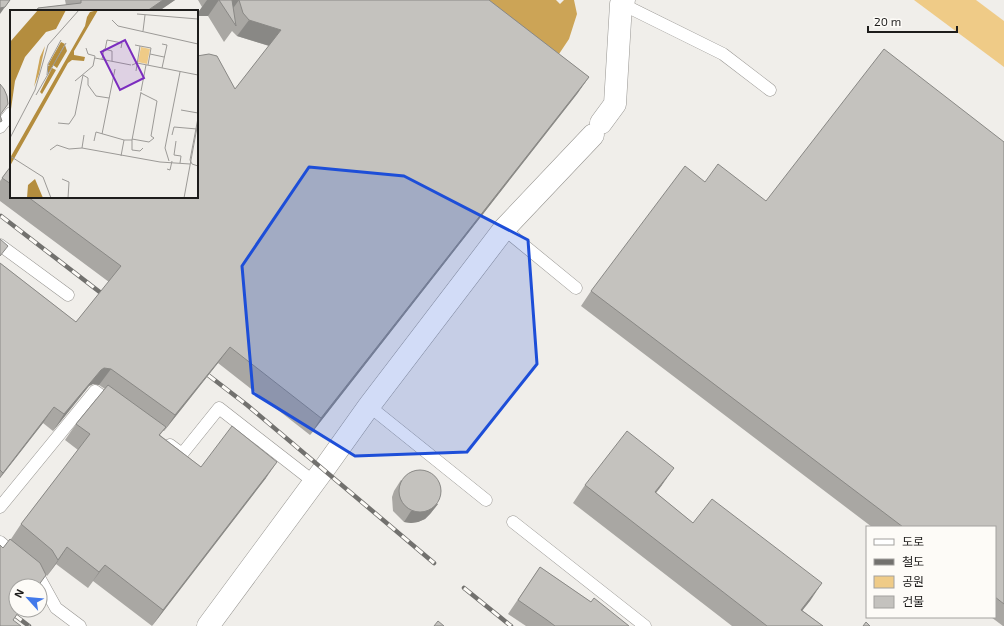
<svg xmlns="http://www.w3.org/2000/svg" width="1004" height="626" font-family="'Exo 2','Noto Sans KR',sans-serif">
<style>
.green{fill:#efcb87}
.forest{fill:#cca456}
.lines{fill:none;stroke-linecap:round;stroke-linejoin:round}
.service-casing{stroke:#969490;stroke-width:13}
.minor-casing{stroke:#969490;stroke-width:23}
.service{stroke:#fff;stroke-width:12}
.minor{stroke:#fff;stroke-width:22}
.rail-casing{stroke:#72716e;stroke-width:4.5}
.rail{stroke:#fdfbf7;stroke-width:3;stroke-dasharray:9;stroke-linecap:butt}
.wall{fill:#a9a7a3}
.shaded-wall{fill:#898885}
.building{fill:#c4c2be;stroke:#898885}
.marked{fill:#1d4ed8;fill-opacity:0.2;stroke:#1d4ed8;stroke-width:3;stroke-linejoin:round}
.inset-road{fill:none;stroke:#9c9a97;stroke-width:1}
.view{fill:#7b2cbf;fill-opacity:0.15;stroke:#7b2cbf;stroke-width:2}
.inset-edge{fill:none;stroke:#1d1c1b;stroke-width:2}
</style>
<rect width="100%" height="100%" fill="#f0eeea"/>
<path class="green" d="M914,0H976L1004,21V67Z"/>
<path class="forest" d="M466,0H556L560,4L564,0H574L577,14L569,39L551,66Z"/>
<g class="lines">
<g class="service-casing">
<g id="service">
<path d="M618,2L723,54L770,90"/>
<path d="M0,127L11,113"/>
<path d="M504,229L576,288"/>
<path d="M0,245L68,295"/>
<path d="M369,406L486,500"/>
<path d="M170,445L182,454L219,408L314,482"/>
<path d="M0,507L95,391L113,404"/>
<path d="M513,522L645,626"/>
<path d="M0,542L16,556"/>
<path d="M33,570L36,572L56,608L80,626"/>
</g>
</g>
<g class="minor-casing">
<g id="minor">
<path d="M601,123L615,104L621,4L624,0"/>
<path d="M208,626L324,469L369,406L504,229L593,135"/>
</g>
</g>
<use href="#service" class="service"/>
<use href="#minor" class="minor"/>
<g class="rail-casing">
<g id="rail">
<path d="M1,216L101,293"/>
<path d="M208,375L247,405L434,563"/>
<path d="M464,588L511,626"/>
<path d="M0,604L29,626"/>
</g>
</g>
<use href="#rail" class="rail"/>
</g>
<g class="wall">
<path d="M65,0H175L159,11H35L38,8L66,5Z"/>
<path d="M198,0H489L589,77L577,94L310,435L218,363L164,431H163L160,435L201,467L266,478L152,626L93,581L88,588L56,564L47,576L45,573L0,626L3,548L11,539L21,524L78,450L65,440L76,424L105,389L99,385L93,384L89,386L53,431L43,423L0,478V263L76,322L109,282L0,201V181L11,166V197H197L235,89L269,46L237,36L232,31L224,42L208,16H197V14L202,7Z"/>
<path d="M1004,142V626H1003L991,617H995V527H872L581,306L591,291L705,182L766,201Z"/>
<path d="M401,480L438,504L430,514L425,519L418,522L411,523L404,522L393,511L392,497L394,491Z"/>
<path d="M585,485H662L656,493L693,523L822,583L802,610L823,626H732L573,503Z"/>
<path d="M540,567L591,602L629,626H526L508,614Z"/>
</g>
<g class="shaded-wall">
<path d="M10,0L0,14V8Z"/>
<path d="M163,0H175L159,11H147Z"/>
<path d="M207,0H219L208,16H197V14Z"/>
<path d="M232,0H239L229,14Z"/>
<path d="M249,20L281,30L270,46L237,36Z"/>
<path d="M589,77L577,94L310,435L321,418Z"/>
<path d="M230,347L218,363L164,431L175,415Z"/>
<path d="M104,368L111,369L99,385L93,384L89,386L53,431L64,414L101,370Z"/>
<path d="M54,407L43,423L0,478V477L3,473Z"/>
<path d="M277,462L266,478L152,626L163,610Z"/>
<path d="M674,468L662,485L642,510L655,492Z"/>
<path d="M438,504L430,514L425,519L418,522L411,523L404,522L411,511Z"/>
<path d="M67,547L56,564L47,576L58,560Z"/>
<path d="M105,565L93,581L88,588L99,572Z"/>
<path d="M822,583L810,601L790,626L801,610Z"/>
</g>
<g class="building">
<path d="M0,0H10L5,7L0,8Z"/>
<path d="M81,0H163L147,11H37L38,8L81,3Z"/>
<path d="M219,0H232L236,26Z"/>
<path d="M237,0H489L589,77L321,418L230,347L175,415L111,369L104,368L101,370L64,414L54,407L3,473L0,470V263L76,322L121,266L28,197H197V56L209,54L217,56L235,89L281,30L249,20L243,13L239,0Z"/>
<path d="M884,49L1004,142V604L995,597V527H903L591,291L685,166L705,182L718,164L766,201Z"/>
<path d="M0,84L4,89L7,96L8,104L0,115Z"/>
<path d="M0,115L2,121L0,122Z"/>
<path d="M11,166V184L2,178Z"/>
<path d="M0,239L8,246L0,256Z"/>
<path d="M108,385L166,427L159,435L201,467L232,426L277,462L163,610L105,565L99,572L67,547L58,560L52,550L21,524L90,434L76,424Z"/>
<path d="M627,431L674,468L655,492L693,523L712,499L822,583L801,610L823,626H767L585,485Z"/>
<circle cx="420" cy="491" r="21"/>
<path d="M10,539L40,563L46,575L38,586H16V610H20L13,620L21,626H0V545L3,548Z"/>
<path d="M540,567L591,602L594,598L629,626H555L547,620L518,600Z"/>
<path d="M438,621L444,626H434Z"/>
<path d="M866,622L870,626H863Z"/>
</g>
<path class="marked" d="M309,167L404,176L528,240L537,364L467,452L355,456L253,393L242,266Z"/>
<g transform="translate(10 10)">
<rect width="188" height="188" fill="#f0eeea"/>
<path d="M131,37L140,39L137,54L128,52Z" fill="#efcb87"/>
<path d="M35,36L29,64L24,77L30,47Z" fill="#cca456"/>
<path d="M28,0H56L46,19L36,22L15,47L5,71L0,106V32ZM88,0L64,41V45L75,47L74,51L62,50L58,53L0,156V148L75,16L77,7L80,2ZM51,32L55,34L38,64V56H40L38,55ZM55,35L57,41L47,58L43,55ZM42,58L46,60L32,84L30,82ZM25,169L33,188H17L18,175Z" fill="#b48d3e"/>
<path class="inset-road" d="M127,4L188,9M102,10L108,16L188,34M133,21L135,5M152,34L157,35L152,58M125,35L130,36L126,61M130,36L141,38L138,55M95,40L97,30L112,33L111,38M140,44L154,47M85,48L121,55M92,49L94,39L102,41V51M122,55L127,53L188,65M37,65L38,54L51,30M65,71L83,56L85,46L78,44L76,38M131,81L136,55M26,85L56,33M171,100L188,103M188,108L180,150L182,154L188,156M48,113L59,114L65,105L73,65L78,68V75L86,86L99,88M92,124L105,59M162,125L164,117L187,119M0,128L25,80L38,35L69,0M122,129L139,132L144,128L141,126L147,91L131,83M122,130V140L130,141L133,138M84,131L86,122L114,130H122L131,82M166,131L164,145L171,146L170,153M72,138L74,125M40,140L47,135L59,139L72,138L150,152L180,154M0,146L33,167L41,188M111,146L114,130M159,151L155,138L170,62M157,159L160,160L162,151M52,169L59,172L58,188M174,188L188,112"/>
<path class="view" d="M115,30L134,68L110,80L91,42Z"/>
<rect width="188" height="188" class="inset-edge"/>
</g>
<rect x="866" y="526" width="130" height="92" fill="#fdfbf7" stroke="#a3a29f"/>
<rect x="874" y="539" width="20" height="6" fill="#ffffff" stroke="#a3a29f"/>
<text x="902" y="546" font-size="12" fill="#1d1c1b">도로</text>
<rect x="874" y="559" width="20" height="6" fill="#72716e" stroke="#a3a29f"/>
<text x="902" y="566" font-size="12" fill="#1d1c1b">철도</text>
<rect x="874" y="576" width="20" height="12" fill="#efcb87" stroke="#a3a29f"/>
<text x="902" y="586" font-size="12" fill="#1d1c1b">공원</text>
<rect x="874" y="596" width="20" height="12" fill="#c4c2be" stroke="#a3a29f"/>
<text x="902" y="606" font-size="12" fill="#1d1c1b">건물</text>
<g transform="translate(28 598) rotate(297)"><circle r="19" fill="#fdfbf7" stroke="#a3a29f"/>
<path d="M0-3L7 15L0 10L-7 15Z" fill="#4279ea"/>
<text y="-6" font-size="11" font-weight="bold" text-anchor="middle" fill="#1d1c1b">N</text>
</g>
<path d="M868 26v6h89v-6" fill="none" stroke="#1d1c1b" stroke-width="2"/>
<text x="874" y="26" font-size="12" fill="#1d1c1b" stroke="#fdfbf7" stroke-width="3" paint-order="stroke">20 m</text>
</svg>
